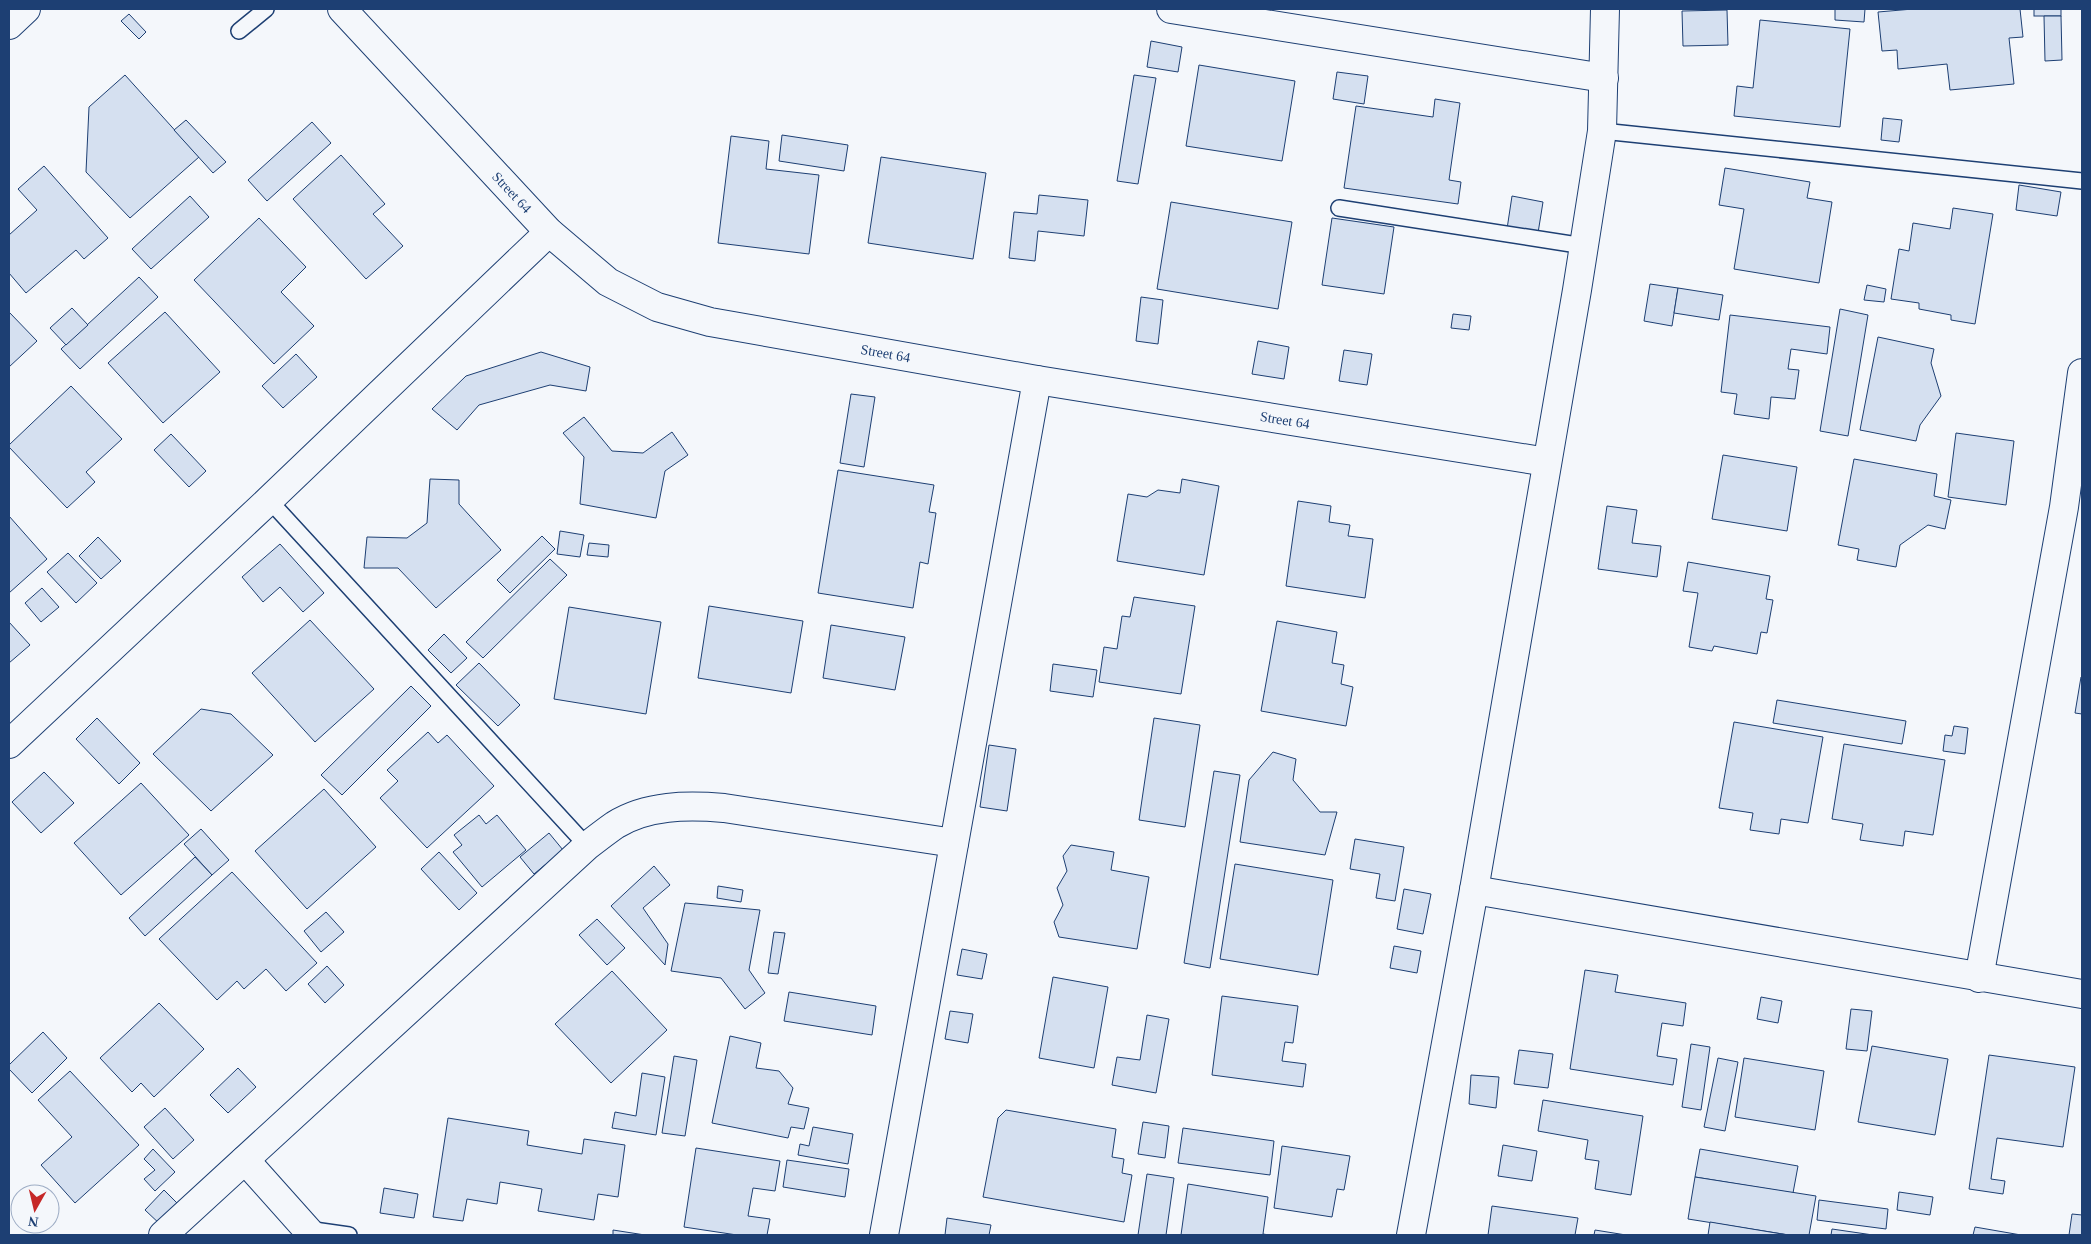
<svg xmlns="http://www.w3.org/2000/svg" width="2091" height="1244" font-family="Georgia,serif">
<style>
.building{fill:#d5e0f0;stroke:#1d3f73}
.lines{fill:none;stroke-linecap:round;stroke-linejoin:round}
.service-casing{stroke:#1d3f73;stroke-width:18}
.minor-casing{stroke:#1d3f73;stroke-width:30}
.service{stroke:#f4f7fb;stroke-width:15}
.minor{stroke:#f4f7fb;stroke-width:28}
.labels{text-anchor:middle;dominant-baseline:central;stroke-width:4;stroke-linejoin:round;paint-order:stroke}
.street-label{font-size:14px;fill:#1d3f73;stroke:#f4f7fb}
</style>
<rect width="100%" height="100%" fill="#f4f7fb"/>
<g class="building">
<path d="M1835,9H1865L1864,22L1835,20Z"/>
<path d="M1913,9H2020L2023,37L2009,38L2014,84L1950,90L1947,64L1898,69L1897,50L1882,51L1878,12Z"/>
<rect x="2034" y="9" width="27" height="7"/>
<path d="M1727,10L1728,45L1683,46L1682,11Z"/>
<path d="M129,14L146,32L139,39L121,21Z"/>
<path d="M2044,16H2061L2062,60L2045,61Z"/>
<path d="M1760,20L1850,29L1840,127L1734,116L1737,86L1753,88Z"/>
<path d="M1151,41L1182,47L1178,72L1147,67Z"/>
<path d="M1199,65L1295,81L1282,161L1186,146Z"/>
<path d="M1337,72L1368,76L1364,104L1333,99Z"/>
<path d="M125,75L199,157L130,218L86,172L89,107Z"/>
<path d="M1134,75L1156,78L1138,184L1117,181Z"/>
<path d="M1435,99L1460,103L1449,180L1461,182L1458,204L1344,188L1356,106L1433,117Z"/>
<path d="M1883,118L1902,120L1899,142L1881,140Z"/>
<path d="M186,120L226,162L213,173L174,130Z"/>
<path d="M312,122L331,143L267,201L248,180Z"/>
<path d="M782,135L848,145L844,171L779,161Z"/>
<path d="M731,136L769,141L766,169L819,175L809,254L718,243Z"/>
<path d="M341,155L385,204L373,214L403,246L366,279L293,199Z"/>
<path d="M881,157L986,173L973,259L868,243Z"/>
<path d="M44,166L108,238L84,259L76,250L26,293L9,273V235L37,210L18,189Z"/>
<path d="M1725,168L1810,182L1807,198L1832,202L1819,283L1734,269L1744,209L1719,205Z"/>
<path d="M2019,185L2061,192L2057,216L2016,210Z"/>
<path d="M1039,195L1088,200L1084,236L1038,231L1035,261L1009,258L1014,212L1037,214Z"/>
<path d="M190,196L209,217L151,269L132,249Z"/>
<path d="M1512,196L1543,202L1538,233L1507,229Z"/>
<path d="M1171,202L1292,222L1278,309L1157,289Z"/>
<path d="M1953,208L1993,214L1975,324L1951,320V315L1919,309V303L1891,299L1899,249L1909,251L1913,223L1950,229Z"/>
<path d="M259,218L306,267L281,292L314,326L274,364L194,280Z"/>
<path d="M1332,218L1394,227L1384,294L1322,285Z"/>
<path d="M139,277L158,297L80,369L61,349Z"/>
<path d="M1650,284L1678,288L1672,326L1644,321Z"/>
<path d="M1867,285L1886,289L1884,302L1864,300Z"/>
<path d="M1678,288L1723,295L1719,320L1674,313Z"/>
<path d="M1141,297L1163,300L1158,344L1136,341Z"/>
<path d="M72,308L88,325L66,345L50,328Z"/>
<path d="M1840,309L1868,315L1848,436L1820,431Z"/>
<path d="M9,312L37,341L9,367Z"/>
<path d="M165,312L220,372L163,423L108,363Z"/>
<path d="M1453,314L1471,316L1469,330L1451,328Z"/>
<path d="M1730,315L1830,327L1827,354L1791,349L1788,369L1799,370L1795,399L1771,397L1769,419L1734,414L1737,394L1721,392Z"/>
<path d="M1878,337L1934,349L1931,363L1941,396L1920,425L1916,441L1860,430Z"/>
<path d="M1258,341L1289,347L1284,379L1252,374Z"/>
<path d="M1344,350L1372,354L1367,385L1339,381Z"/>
<path d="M541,352L590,367L586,391L550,385L479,405L457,430L432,409L466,376Z"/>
<path d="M296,354L317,377L283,408L262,386Z"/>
<path d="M71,386L122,439L86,472L95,482L67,508L9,447V445Z"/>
<path d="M851,394L875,397L864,467L840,463Z"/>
<path d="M584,417L612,451L643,453L672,432L688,455L665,471L656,518L580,504L584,457L563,433Z"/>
<path d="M1956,433L2014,441L2006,505L1948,497Z"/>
<path d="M171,434L206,471L189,487L154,450Z"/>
<path d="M1723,455L1797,467L1787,531L1712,519Z"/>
<path d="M1854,459L1937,474L1934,496L1951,500L1945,529L1928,525L1900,545L1896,567L1857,560L1859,549L1838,545Z"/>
<path d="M838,470L934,485L929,512L936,513L928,564L920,562L913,608L818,593Z"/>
<path d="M430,479L459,480V504L501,550L436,608L398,568H364L367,537L407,538L427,523Z"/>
<path d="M1182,479L1219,486L1204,575L1117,561L1128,494L1147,497L1158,490L1180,493Z"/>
<path d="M1298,501L1331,506L1329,522L1350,525L1348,536L1373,539L1365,598L1286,586Z"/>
<path d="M1607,506L1637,510L1632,543L1661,546L1657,577L1598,569Z"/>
<path d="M9,516L47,559L9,593Z"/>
<path d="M560,531L584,535L580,557L557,554Z"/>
<path d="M542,536L555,549L510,593L497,580Z"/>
<path d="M98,537L121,561L101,579L79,556Z"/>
<path d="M589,543L609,545L608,557L587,555Z"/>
<path d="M280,544L324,593L303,612L280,587L263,602L242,577Z"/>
<path d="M68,553L97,583L76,603L47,572Z"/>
<path d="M550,559L567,575L483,658L466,642Z"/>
<path d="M1688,562L1770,576L1766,599L1773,600L1767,633L1761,632L1757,654L1714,646L1712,651L1689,647L1698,593L1683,591Z"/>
<path d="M42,588L59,607L41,622L25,603Z"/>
<path d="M1134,597L1195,606L1181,694L1099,682L1104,647L1117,649L1122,616L1130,617Z"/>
<path d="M709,606L803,621L791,693L698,678Z"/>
<path d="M569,607L661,622L646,714L554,699Z"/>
<path d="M310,620L374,689L315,742L252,673Z"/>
<path d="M1277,621L1337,632L1332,663L1344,665L1341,684L1353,687L1346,726L1261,711Z"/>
<path d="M9,622L30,645L9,663Z"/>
<path d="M831,625L905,637L895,690L823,678Z"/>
<path d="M444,634L467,658L451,673L428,650Z"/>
<path d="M479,663L520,705L498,726L456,685Z"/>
<path d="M1053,664L1097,670L1093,697L1050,691Z"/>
<path d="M2081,677H2082V714L2075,713Z"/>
<path d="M411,686L431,706L342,795L321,775Z"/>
<path d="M1777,700L1906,721L1902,744L1773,723Z"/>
<path d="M201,709L231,714L273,755L211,811L153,754Z"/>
<path d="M97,718L140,763L119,784L76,739Z"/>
<path d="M1154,718L1200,725L1185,827L1139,820Z"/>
<path d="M1734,722L1823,737L1808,823L1781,819L1779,834L1750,830L1753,813L1719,808Z"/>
<path d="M1954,726L1968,728L1965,754L1943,751L1945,735L1952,736Z"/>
<path d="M428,732L438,743L447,735L494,786L427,848L380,798L398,781L387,770Z"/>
<path d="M1844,744L1945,760L1933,835L1905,831L1903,846L1860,840L1863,824L1832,819Z"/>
<path d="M989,745L1016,749L1007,811L980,807Z"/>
<path d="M1273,752L1296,759L1293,780L1320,812H1337L1325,855L1240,842L1249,780Z"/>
<path d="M1214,771L1240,775L1210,968L1184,963Z"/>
<path d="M44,772L74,803L41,833L12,802Z"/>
<path d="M141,783L189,835L121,895L74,843Z"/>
<path d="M324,789L376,847L307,909L255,851Z"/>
<path d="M479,815L486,824L497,815L526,850L482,887L453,852L462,845L454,835Z"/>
<path d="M201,829L229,860L212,875L184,844Z"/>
<path d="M549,833L563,850L534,874L520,857Z"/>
<path d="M1355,839L1404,847L1395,901L1376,898L1380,874L1350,869Z"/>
<path d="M1071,845L1114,852L1111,870L1149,877L1137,949L1059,937L1054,922L1063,905L1057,888L1067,871L1063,856Z"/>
<path d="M439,852L477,893L459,910L421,869Z"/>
<path d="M195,857L212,875L145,936L129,918Z"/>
<path d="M1235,864L1333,880L1318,975L1220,959Z"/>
<path d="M654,866L670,885L643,908L668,944L665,965L611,906Z"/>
<path d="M232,872L317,963L286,991L266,969L244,989L237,981L217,1000L159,939Z"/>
<path d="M718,886L743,890L741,902L717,898Z"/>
<path d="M1404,889L1431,894L1423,934L1397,929Z"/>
<path d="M685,903L760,910L749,970L765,993L745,1009L721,978L671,971Z"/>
<path d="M326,912L344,932L321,952L304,931Z"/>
<path d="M597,919L625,948L607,965L579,935Z"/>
<path d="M774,932L785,933L778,974L768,973Z"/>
<path d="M1394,946L1421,951L1417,973L1390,968Z"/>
<path d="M962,949L987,954L982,979L957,975Z"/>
<path d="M327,966L344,985L325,1003L308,984Z"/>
<path d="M1585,970L1618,975L1615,992L1686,1003L1683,1026L1662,1023L1657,1056L1677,1059L1673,1085L1570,1069Z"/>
<path d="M612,971L667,1030L611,1083L555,1024Z"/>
<path d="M1053,977L1108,987L1094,1068L1039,1058Z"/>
<path d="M789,992L876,1006L872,1035L784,1021Z"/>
<path d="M1222,996L1298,1006L1293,1043L1285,1042L1282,1061L1306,1064L1303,1087L1212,1075Z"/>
<path d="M1761,997L1782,1001L1778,1023L1757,1019Z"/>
<path d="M159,1003L204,1049L154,1097L141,1083L132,1092L100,1058Z"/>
<path d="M1851,1009L1872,1011L1867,1051L1846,1049Z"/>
<path d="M950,1011L973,1014L968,1043L945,1039Z"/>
<path d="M1147,1015L1169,1019L1156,1093L1112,1085L1117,1057L1140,1060Z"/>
<path d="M43,1032L67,1058L32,1093L9,1069V1065Z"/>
<path d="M730,1036L761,1043L756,1068L779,1071L793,1088L788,1104L809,1108L804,1129L791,1127L788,1138L712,1123Z"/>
<path d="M1691,1044L1710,1047L1701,1110L1682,1107Z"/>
<path d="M1872,1046L1948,1059L1935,1135L1858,1122Z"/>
<path d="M1519,1050L1553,1054L1548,1088L1514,1084Z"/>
<path d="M1989,1055L2075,1067L2063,1147L1997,1138L1991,1179L2005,1181L2003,1194L1969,1189Z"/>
<path d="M674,1056L697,1060L685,1136L662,1133Z"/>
<path d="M1718,1058L1738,1062L1725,1131L1704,1127Z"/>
<path d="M1744,1058L1824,1071L1815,1130L1735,1117Z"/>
<path d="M238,1068L256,1087L228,1113L210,1095Z"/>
<path d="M70,1071L139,1145L75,1203L41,1165L72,1137L38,1100Z"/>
<path d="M642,1073L665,1077L656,1135L612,1128L615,1112L636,1116Z"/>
<path d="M1471,1075L1499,1077L1496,1108L1469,1104Z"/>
<path d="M1543,1100L1643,1116L1631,1195L1595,1189L1599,1161L1585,1159L1588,1140L1538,1131Z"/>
<path d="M165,1108L194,1140L173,1159L144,1127Z"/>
<path d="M1006,1110L1116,1129L1112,1157L1124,1159L1122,1173L1132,1175L1124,1222L983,1197L998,1118Z"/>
<path d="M448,1118L529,1131L527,1145L582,1154L584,1139L625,1145L618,1197L598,1194L594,1220L538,1211L542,1189L500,1182L497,1204L467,1199L463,1221L433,1217Z"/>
<path d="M1143,1122L1169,1126L1165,1158L1138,1154Z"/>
<path d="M813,1127L853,1134L848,1164L798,1155L800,1144L809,1146Z"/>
<path d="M1183,1128L1274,1141L1270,1175L1178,1163Z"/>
<path d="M1503,1145L1537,1151L1532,1181L1498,1176Z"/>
<path d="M1282,1146L1350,1156L1344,1190L1337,1189L1332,1217L1274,1208Z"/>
<path d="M696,1148L780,1161L775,1191L753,1188L748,1216L770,1219L767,1235H737L684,1227Z"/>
<path d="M153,1149L175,1172L155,1191L144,1179L155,1170L144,1159Z"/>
<path d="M1700,1149L1798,1166L1793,1193L1695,1177Z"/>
<path d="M787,1160L849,1169L845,1197L783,1187Z"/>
<path d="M1147,1174L1174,1178L1166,1235H1138Z"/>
<path d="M1695,1177L1816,1196L1809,1235H1789L1688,1219Z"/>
<path d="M1188,1184L1268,1197L1263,1234L1269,1235H1181Z"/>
<path d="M384,1188L418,1194L414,1218L380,1213Z"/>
<path d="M164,1190L180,1206L162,1226L145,1210Z"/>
<path d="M1899,1192L1933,1197L1930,1215L1897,1210Z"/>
<path d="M1819,1200L1888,1209L1886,1229L1817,1220Z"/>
<path d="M1492,1206L1578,1218L1575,1235H1488Z"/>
<path d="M2072,1214L2082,1215V1235H2069Z"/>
<path d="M947,1218L991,1225L989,1235H945Z"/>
<path d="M1710,1222L1788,1235H1708Z"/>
<path d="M1975,1227L2021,1235H1973Z"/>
<path d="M1832,1229L1873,1235H1831Z"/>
<path d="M613,1230L645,1235H613Z"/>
<path d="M1595,1230L1626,1235H1594Z"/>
</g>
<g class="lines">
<g class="service-casing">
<g id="service">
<path d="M239,31L266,9"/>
<path d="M1602,131L2082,181"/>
<path d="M1339,208L1584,246"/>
<path d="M269,500L587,846"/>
<path d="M307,1229L349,1235"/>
</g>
</g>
<g class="minor-casing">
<g id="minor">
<path id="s1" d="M342,9L549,232L608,282L657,307L710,322L1037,380L1547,462"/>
<path d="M1171,9L1604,78"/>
<path d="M9,25L26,9"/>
<path d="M9,744L269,500L549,232"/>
<path d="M1474,890L2082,994"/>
<path d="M1979,978L2064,507L2082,373"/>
<path d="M245,1160L312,1235"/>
<path d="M163,1235L587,846C596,839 605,832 615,825C647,805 687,805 724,808L954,843"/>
<path d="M884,1235L1037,380"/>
<path d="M1411,1235L1474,890L1577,290L1602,131L1605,9"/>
</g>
</g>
<use href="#service" class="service"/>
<use href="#minor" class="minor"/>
</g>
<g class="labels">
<g class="street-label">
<text stroke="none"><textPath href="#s1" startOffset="250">Street 64</textPath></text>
<text stroke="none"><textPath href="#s1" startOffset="670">Street 64</textPath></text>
<text stroke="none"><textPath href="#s1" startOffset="1075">Street 64</textPath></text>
</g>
</g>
<rect width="2091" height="1244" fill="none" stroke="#1d3f73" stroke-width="20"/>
<g transform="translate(35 1209) rotate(188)"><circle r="24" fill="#f4f7fb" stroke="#9eadc5"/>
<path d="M0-4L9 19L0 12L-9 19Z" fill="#c62828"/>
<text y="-8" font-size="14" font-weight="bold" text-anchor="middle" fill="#1d3f73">N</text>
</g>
</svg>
